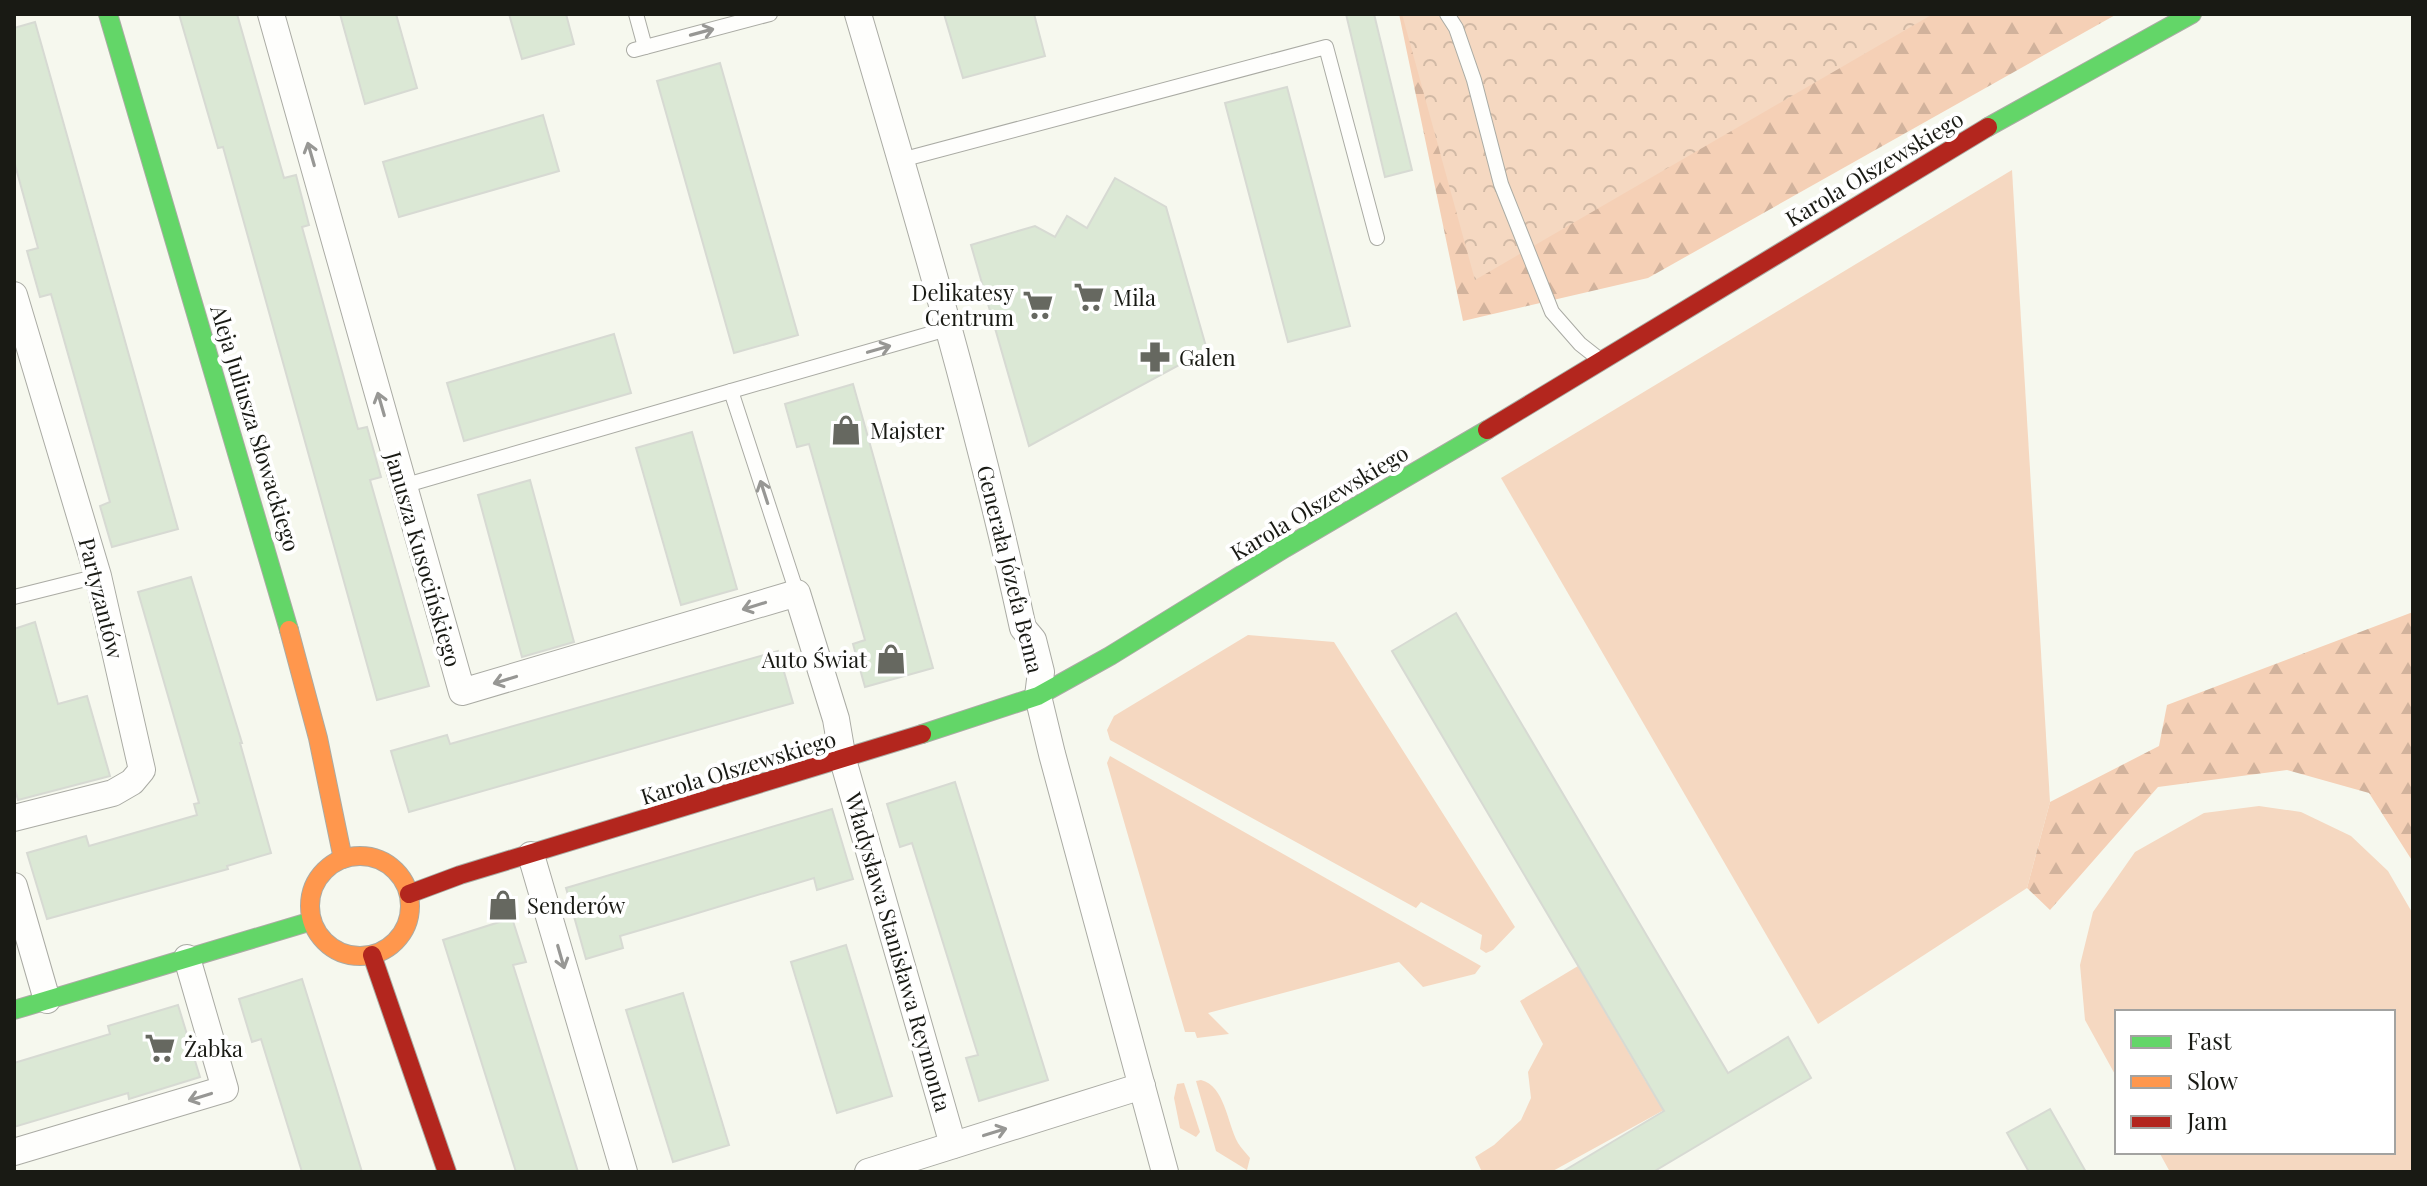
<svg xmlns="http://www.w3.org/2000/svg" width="2427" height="1186" font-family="'Playfair Display',serif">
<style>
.grass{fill:#f5d8c1}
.forest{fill:url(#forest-firs)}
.park{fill:url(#park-crowns)}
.building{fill:#dbe8d5;stroke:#d7dad3;stroke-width:2}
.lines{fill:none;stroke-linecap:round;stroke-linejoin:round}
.lane-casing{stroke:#aaaba4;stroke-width:16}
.street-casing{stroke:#aaaba4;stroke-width:28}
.fast-casing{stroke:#aaaba4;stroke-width:20}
.slow-casing{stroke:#aaaba4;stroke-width:20}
.jam-casing{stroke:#aaaba4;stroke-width:20}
.lane{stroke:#fefefc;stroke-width:14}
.street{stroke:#fefefc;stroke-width:26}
.fast{stroke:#63d668;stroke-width:18}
.slow{stroke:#ff974d;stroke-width:18}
.jam{stroke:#b3261e;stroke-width:18}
.oneway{stroke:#979794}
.labels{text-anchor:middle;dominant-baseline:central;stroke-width:8;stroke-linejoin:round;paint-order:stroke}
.street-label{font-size:22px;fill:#191a14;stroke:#fff}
.poi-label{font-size:22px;fill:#191a14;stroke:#fff;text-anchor:start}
</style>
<defs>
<pattern id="forest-firs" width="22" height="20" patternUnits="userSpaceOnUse" patternTransform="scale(2)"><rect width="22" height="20" fill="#f5d0b6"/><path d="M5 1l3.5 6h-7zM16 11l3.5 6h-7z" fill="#d1b29c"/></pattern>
<pattern id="park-crowns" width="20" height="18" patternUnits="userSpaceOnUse" patternTransform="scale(2)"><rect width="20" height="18" fill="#f5d8c1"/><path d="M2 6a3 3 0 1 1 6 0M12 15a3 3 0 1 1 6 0" fill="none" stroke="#d1b9a5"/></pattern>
</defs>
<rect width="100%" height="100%" fill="#f6f8ee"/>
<g class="grass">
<path d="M2012,170L2050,802L2027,888L1818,1024L1501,478Z"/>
<path d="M1248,635L1334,642L1515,927L1493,950L1486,953L1480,949L1482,935L1421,902L1416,908L1110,740L1107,730L1114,716Z"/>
<path d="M1110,756L1481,966L1475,974L1423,987L1399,962L1208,1013L1229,1034L1197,1038L1195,1032H1185L1107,763Z"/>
<path d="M2259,806L2301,812L2351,836L2388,871L2413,914V1172H2170L2159,1152H2393V1012H2117V1078L2085,1020L2080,965L2093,912L2135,852L2204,813Z"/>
<path d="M1578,966L1646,1082L1684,1099L1551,1172H1482L1475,1157L1494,1145L1521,1120L1531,1098L1528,1072L1543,1044L1520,1001Z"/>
<path d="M1201,1080C1225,1086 1227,1123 1238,1143C1241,1148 1246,1153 1250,1158L1247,1170L1216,1151L1196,1081Z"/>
<path d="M1184,1083L1200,1132L1196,1137L1180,1128L1174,1098L1177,1084Z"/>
</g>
<g class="forest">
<path d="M1399,14H2117L1648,278L1463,321Z"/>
<path d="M2413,612V862L2369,793L2287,770L2158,787L2050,910L2027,888L2050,802L2159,746L2167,705Z"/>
</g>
<path class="park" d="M1402,14H1933L1475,280Z"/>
<g class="building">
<path d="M179,14H237L284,178L296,175L309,225L302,227L358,429L367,427L381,477L370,480L429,686L377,700L223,147L218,148Z"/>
<path d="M340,14H396L417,88L365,104Z"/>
<path d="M509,14H566L574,44L522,59Z"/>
<path d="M944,14H1034L1045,56L963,78Z"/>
<path d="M1346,14H1374L1412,170L1385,177Z"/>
<path d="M35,22L178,529L112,547L100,506L110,502L51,294L40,297L27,251L38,248L14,161V28Z"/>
<path d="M720,63L798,335L734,353L657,81Z"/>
<path d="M1287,87L1350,326L1288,342L1225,103Z"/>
<path d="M543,115L559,171L399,217L383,162Z"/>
<path d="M1115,178L1166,207L1207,350L1029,446L971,245L1035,226L1055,237L1067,216L1087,228Z"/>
<path d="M614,334L631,393L464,441L447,383Z"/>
<path d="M853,384L933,668L865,687L853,644L865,640L809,444L797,447L785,404Z"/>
<path d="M692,432L737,589L681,605L636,448Z"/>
<path d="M530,480L574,642L522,657L478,495Z"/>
<path d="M191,577L242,743H240L271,853L227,866L228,869L47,919L27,853L86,836L89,846L197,815L194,804L199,803L138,592Z"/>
<path d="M1456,613L1728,1073L1788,1037L1811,1078L1653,1172H1562L1664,1111L1392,651Z"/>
<path d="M35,622L58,704L87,696L110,776L18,800L14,786V629Z"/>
<path d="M778,651L793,703L409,812L391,751L447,735L450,744Z"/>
<path d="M955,782L1048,1080L979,1101L966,1058L978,1055L912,843L900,847L887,804Z"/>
<path d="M832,809L853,879L817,890L814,878L678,919L620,936L623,948L586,959L566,888Z"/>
<path d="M512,918L526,962L513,965L578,1172H516L443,940Z"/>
<path d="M846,945L892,1096L837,1113L791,962Z"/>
<path d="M302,979L337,1091L362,1172H302L261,1039L252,1042L239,999Z"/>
<path d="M683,993L729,1145L673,1162L626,1010Z"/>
<path d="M178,1005L200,1077L129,1099L128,1093L14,1127V1063L110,1034L108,1026Z"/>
<path d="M2050,1109L2086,1172H2029L2007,1133Z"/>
</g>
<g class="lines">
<g class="lane-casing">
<g id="lane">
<path d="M636,14L645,47"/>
<path d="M1447,14L1456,28L1474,80L1501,184L1552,312L1580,344L1599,359"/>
<path d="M634,50L770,14"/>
<path d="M901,160L1326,47L1377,238"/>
<path d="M403,486L731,391"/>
<path d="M797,593L731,391L947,329"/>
<path d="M14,597L98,576"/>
</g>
</g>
<g class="street-casing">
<g id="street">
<path d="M271,14L462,692L797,593L836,719L843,760L953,1145"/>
<path d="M858,14C918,217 978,421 1023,628L1033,640L1041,672L1038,696L1052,754L1165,1172"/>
<path d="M14,295L98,576L142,770L132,782L113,793L14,818"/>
<path d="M531,855L624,1172"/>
<path d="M14,886L47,1000"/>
<path d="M14,1152L225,1089L187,958"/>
<path d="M868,1172L1142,1086"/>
</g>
</g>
<g class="fast-casing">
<g id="fast">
<path d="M108,14L289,630"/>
<path d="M1988,127L2192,14"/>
<path d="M922,734L1038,696L1110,656L1285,548L1487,430"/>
<path d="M14,1010L312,921"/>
</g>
</g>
<g class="slow-casing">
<g id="slow">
<path d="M289,630L318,738L343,859"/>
<circle cx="360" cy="906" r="50"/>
</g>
</g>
<g class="jam-casing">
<g id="jam">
<path d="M1487,430L1988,127"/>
<path d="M409,894L460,875L922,734"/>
<path d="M372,955L447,1172"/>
</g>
</g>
<use href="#lane" class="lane"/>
<use href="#street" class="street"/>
<use href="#fast" class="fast"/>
<use href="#slow" class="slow"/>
<use href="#jam" class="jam"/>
</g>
<defs><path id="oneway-shaft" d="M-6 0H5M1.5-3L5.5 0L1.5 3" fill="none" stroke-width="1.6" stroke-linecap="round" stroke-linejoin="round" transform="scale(2)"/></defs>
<g class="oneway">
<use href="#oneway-shaft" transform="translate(702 32) rotate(-15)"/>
<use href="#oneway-shaft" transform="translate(311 154) rotate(-106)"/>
<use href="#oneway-shaft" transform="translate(879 349) rotate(-16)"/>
<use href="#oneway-shaft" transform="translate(381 404) rotate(-106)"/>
<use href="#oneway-shaft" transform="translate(764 492) rotate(-108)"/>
<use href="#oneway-shaft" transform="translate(754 606) rotate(163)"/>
<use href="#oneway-shaft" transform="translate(505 680) rotate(163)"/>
<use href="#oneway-shaft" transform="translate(561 957) rotate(74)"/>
<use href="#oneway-shaft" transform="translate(200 1097) rotate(163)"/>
<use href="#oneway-shaft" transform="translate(995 1132) rotate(-17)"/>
</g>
<defs>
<g id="supermarket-bare" transform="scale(2.4)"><path d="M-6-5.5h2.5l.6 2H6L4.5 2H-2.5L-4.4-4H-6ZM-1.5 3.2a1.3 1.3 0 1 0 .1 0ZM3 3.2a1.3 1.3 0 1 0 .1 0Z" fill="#666860" stroke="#fff" stroke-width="2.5" paint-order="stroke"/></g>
<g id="pharmacy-bare" transform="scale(2.4)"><path d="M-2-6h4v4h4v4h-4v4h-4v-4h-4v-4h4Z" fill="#666860" stroke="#fff" stroke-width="2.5" paint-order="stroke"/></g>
<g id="shop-bare" transform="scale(2.4)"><path d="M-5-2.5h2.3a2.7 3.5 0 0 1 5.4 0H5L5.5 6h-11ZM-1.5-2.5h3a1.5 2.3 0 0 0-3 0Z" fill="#666860" stroke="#fff" stroke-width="2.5" paint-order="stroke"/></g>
</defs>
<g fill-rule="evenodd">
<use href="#supermarket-bare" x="1089" y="297"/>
<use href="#supermarket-bare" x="1038" y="305"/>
<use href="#pharmacy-bare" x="1155" y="357"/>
<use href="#shop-bare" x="846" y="430"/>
<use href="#shop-bare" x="891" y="659"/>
<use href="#shop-bare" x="503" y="905"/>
<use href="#supermarket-bare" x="160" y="1048"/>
</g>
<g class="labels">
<g class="street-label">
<text transform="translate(1874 168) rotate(-31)">Karola Olszewskiego</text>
<text transform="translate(256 428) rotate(73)">Aleja Juliusza Słowackiego</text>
<text transform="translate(1319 502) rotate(-31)">Karola Olszewskiego</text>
<text transform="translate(424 559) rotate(74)">Janusza Kusocińskiego</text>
<text transform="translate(1011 569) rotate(76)">Generała Józefa Bema</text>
<text transform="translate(102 598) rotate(76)">Partyzantów</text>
<text transform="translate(738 767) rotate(-17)">Karola Olszewskiego</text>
<text transform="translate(899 952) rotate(74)">Władysława Stanisława Reymonta</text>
</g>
<g class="poi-label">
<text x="1014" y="292" text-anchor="end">Delikatesy<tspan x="1014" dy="25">Centrum</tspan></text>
<text x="1113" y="297">Mila</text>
<text x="1179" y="357">Galen</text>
<text x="870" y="430">Majster</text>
<text x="867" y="659" text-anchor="end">Auto Świat</text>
<text x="527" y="905">Senderów</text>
<text x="184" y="1048">Żabka</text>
</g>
</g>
<rect width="2427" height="1186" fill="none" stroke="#191a14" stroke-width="32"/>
<rect x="2115" y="1010" width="280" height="144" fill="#ffffff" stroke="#a3a3a1" stroke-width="2"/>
<rect x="2131" y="1036" width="40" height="12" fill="#63d668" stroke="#a3a3a1" stroke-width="2"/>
<text x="2187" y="1050" font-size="24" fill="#191a14">Fast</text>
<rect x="2131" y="1076" width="40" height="12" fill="#ff974d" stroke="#a3a3a1" stroke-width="2"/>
<text x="2187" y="1090" font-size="24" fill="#191a14">Slow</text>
<rect x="2131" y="1116" width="40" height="12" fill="#b3261e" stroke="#a3a3a1" stroke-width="2"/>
<text x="2187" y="1130" font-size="24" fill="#191a14">Jam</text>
</svg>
